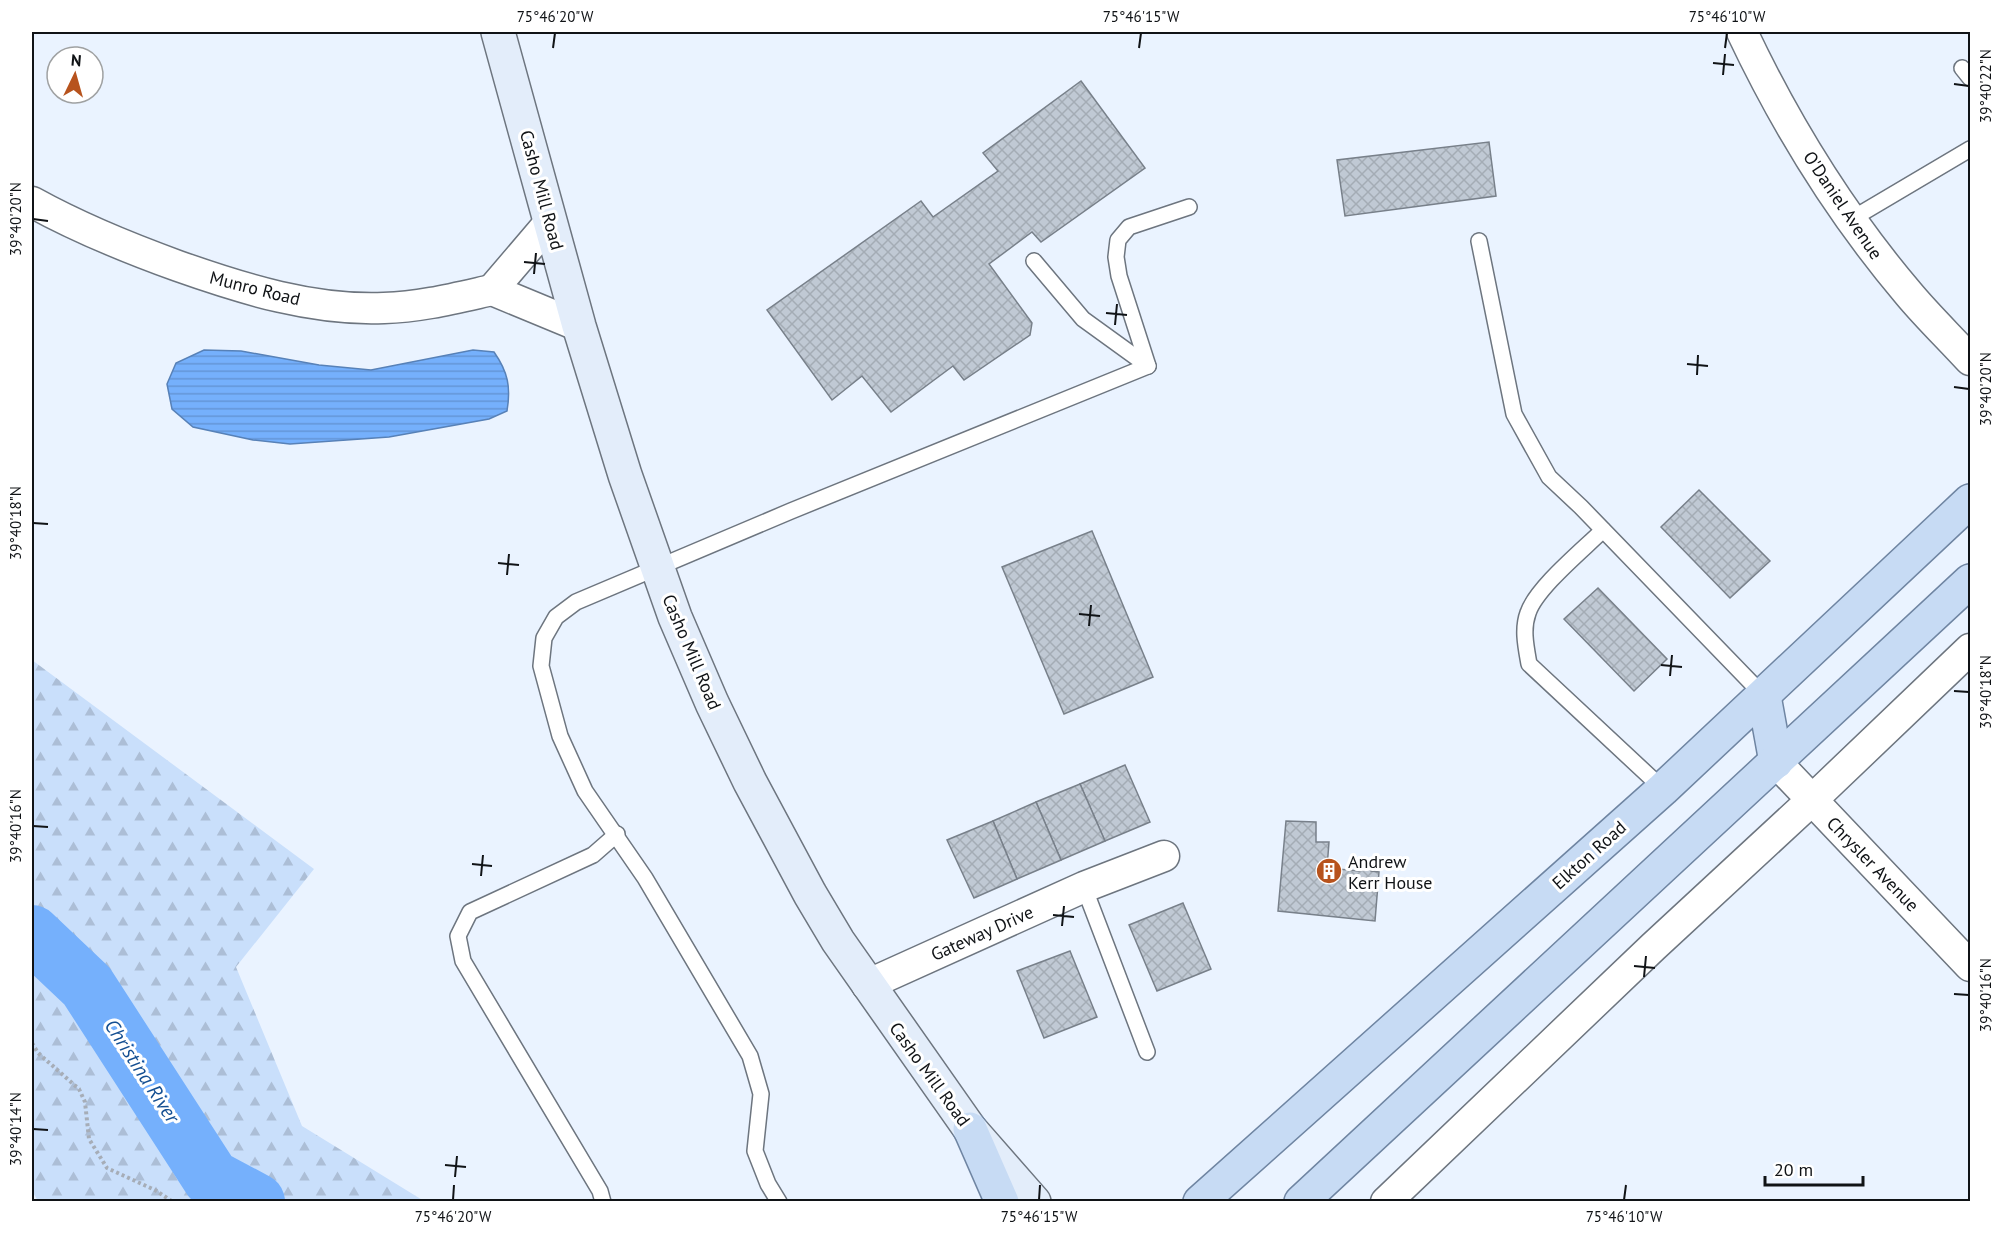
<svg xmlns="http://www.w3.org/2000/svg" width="2002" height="1233" font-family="'PT Sans',sans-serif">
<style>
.forest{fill:url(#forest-firs)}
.water{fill:url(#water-rules);stroke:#5781b7;stroke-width:1.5}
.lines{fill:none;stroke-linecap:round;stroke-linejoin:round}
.river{stroke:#75b0fc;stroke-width:58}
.building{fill:url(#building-cross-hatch);stroke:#78808a;stroke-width:1.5}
.lane-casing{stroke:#6d757f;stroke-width:18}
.street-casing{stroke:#6d757f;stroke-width:33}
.secondary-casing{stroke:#6d757f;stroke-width:36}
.primary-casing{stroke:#6f85a2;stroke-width:36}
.path{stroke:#a6adb7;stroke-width:4;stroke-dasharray:3 3;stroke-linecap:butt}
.lane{stroke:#fff;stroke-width:15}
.street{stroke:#fff;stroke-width:30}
.secondary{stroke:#e3edfa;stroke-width:33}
.primary{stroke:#c7dbf4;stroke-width:33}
.ticks{fill:none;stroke:#101316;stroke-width:2}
.labels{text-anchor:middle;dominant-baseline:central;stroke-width:6;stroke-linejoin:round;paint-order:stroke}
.street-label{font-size:18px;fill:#101316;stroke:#fff}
.poi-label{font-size:18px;fill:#101316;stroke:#fff;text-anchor:start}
.water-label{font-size:20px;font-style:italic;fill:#144f92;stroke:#fff}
.neatline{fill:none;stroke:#101316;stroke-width:2}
.ticks-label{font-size:15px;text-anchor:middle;fill:#101316}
</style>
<defs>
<pattern id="forest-firs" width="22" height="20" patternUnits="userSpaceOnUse" patternTransform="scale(1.5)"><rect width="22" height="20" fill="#c9dffb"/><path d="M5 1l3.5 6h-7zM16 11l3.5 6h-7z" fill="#acbed6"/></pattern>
<pattern id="water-rules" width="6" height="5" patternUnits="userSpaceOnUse" patternTransform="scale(1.5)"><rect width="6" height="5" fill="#75b0fc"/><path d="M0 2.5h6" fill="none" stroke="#6496d7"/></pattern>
<pattern id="building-cross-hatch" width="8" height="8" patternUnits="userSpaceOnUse" patternTransform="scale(1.5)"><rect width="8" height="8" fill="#c0c9d4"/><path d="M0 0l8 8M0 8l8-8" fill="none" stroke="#a4acb5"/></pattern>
</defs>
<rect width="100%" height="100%" fill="#eaf3ff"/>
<path class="forest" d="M32,660L314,869L236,967L302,1126L424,1201H38L32,1191Z"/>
<path class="water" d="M204,350L241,351L319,365L371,370L473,350L494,352C508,372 511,387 507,411L489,419L389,437L290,444L253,440L193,427L172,409L167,384L176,363Z"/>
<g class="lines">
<path class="river" d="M32,934L87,986L211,1178L256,1202"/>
</g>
<g class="building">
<path d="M1081,81L1145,168L1041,242L1032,232L989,264L1032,323L1030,335L964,380L953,366L891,412L862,376L832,400L767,310L921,201L933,217L998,171L983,153Z"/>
<path d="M1489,142L1496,196L1345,216L1337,160Z"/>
<path d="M1699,490L1770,561L1730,598L1661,527Z"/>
<path d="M1092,531L1153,677L1064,714L1002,567Z"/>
<path d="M1598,588L1667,659L1634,691L1564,619Z"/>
<path d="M1125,765L1150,822L1105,841L1080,784Z"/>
<path d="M1080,784L1105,841L1061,860L1036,802Z"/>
<path d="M1036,802L1061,860L1017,879L993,821Z"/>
<path d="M993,821L1017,879L974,898L947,840Z"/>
<path d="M1286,821L1316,822V842H1329L1327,868L1359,871L1360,861H1370L1371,871L1379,872L1375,921L1278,911Z"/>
<path d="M1183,903L1211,969L1157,991L1129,925Z"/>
<path d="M1070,951L1097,1017L1044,1038L1017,971Z"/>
</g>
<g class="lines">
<g class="lane-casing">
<g id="lane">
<path d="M1962,68L1970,78"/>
<path d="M1850,220L1970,149"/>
<path d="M1479,241L1514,414L1549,477L1581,507L1764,696"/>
<path d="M1034,261L1083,319L1148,366"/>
<path d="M1603,530C1584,549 1536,588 1528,613C1522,629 1526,647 1529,664L1663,789"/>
<path d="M1084,887L1147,1052"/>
<path d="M603,1202L600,1191L463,961L458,936L470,912L593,855L617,834"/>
<path d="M779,1202L768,1184L755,1151L761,1094L750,1056L645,878L585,791L560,736L541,666L544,638L556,617L576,602L791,511L1148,366L1119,276L1116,257L1118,240L1129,227L1189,207"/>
</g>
</g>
<g class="street-casing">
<g id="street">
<path d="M1742,32C1786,125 1841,214 1908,293C1927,316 1950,338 1970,360"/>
<path d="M32,202C79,228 128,248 178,266C243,289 314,311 384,308C421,307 456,298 492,290"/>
<path d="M550,222L492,290L579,326"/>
<path d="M1776,762L1970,966"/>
<path d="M867,985L1084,887L1164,856"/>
<path d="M1386,1202L1653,947L1812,800L1970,649"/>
</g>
</g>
<g class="secondary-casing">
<path id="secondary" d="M498,32L579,326L625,475L675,617L712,703L750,782L810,894L838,941L970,1129L1034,1202"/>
</g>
<g class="primary-casing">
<g id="primary">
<path d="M1764,696L1776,762"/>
<path d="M970,1129L1002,1202"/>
<path d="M1200,1202L1663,789L1970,501"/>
<path d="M1301,1202L1970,581"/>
</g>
</g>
<path class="path" d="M32,1043L38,1053L79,1089L85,1102L89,1139L107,1168L155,1190L173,1202"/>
<use href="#lane" class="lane"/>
<use href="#street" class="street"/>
<use href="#secondary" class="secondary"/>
<use href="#primary" class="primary"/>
</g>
<path class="ticks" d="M553,48L555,33M1139,48L1141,33M1725,48L1727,33M1713,63L1734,65M1723,75L1725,54M1954,84L1969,86M33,219L48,221M524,262L545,264M534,274L536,253M1106,313L1127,315M1115,325L1117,304M1687,364L1708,366M1697,375L1698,355M1954,387L1969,389M33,523L48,524M498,563L519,565M507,575L509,554M1079,614L1100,616M1089,626L1091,605M1661,665L1682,667M1670,676L1672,655M1954,691L1969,692M33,826L48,827M472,864L492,866M481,876L483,855M1053,915L1074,917M1062,926L1064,906M1634,966L1655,968M1644,977L1646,956M1954,994L1969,995M33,1129L48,1130M445,1165L466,1167M455,1177L457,1156M453,1200L454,1185M1039,1200L1040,1185M1624,1200L1626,1185"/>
<defs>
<g id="building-disc" transform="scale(1.35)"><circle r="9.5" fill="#b7531d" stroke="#fff"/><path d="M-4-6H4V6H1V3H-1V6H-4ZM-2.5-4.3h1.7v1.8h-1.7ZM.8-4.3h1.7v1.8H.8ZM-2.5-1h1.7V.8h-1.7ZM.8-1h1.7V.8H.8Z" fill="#fff"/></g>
</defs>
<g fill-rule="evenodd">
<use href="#building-disc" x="1329" y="871"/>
</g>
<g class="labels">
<g class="street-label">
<text transform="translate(542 190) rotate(75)">Casho Mill Road</text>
<text transform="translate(1843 205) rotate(56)">O'Daniel Avenue</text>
<text transform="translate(255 288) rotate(14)">Munro Road</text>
<text transform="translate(692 652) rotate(67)">Casho Mill Road</text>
<text transform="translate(1589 855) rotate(-42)">Elkton Road</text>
<text transform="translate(1873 864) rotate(46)">Chrysler Avenue</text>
<text transform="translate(982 933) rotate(-24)">Gateway Drive</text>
<text transform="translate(930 1074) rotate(54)">Casho Mill Road</text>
</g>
<g class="poi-label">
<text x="1348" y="861">Andrew<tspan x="1348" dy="21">Kerr House</tspan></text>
</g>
<g class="water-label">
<text transform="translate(142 1071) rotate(57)">Christina River</text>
</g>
</g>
<rect width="2002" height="1233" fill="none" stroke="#ffffff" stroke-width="66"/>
<g transform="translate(75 75) rotate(5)"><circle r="28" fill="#ffffff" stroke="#9fa1a2" stroke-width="1.5"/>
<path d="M0-4.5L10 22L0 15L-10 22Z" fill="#b7531d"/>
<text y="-9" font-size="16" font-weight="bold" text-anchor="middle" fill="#101316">N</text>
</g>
<path d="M1765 1176v9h98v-9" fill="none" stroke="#101316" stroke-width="3"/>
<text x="1774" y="1176" font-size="18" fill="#101316" stroke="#ffffff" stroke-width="4.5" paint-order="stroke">20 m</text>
<rect x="33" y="33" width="1936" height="1167" class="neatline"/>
<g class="ticks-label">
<text x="555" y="22">75°46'20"W</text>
<text x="1141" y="22">75°46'15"W</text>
<text x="1727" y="22">75°46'10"W</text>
<text transform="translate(1986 86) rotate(-90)" y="5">39°40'22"N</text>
<text transform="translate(16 219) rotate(-90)" y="5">39°40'20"N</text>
<text transform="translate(1986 389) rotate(-90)" y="5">39°40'20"N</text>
<text transform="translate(16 523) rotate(-90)" y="5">39°40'18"N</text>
<text transform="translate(1986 692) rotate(-90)" y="5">39°40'18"N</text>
<text transform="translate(16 826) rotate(-90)" y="5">39°40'16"N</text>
<text transform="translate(1986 995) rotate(-90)" y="5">39°40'16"N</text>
<text transform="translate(16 1129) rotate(-90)" y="5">39°40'14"N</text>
<text x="453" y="1222">75°46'20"W</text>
<text x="1039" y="1222">75°46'15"W</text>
<text x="1624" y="1222">75°46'10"W</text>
</g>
</svg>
